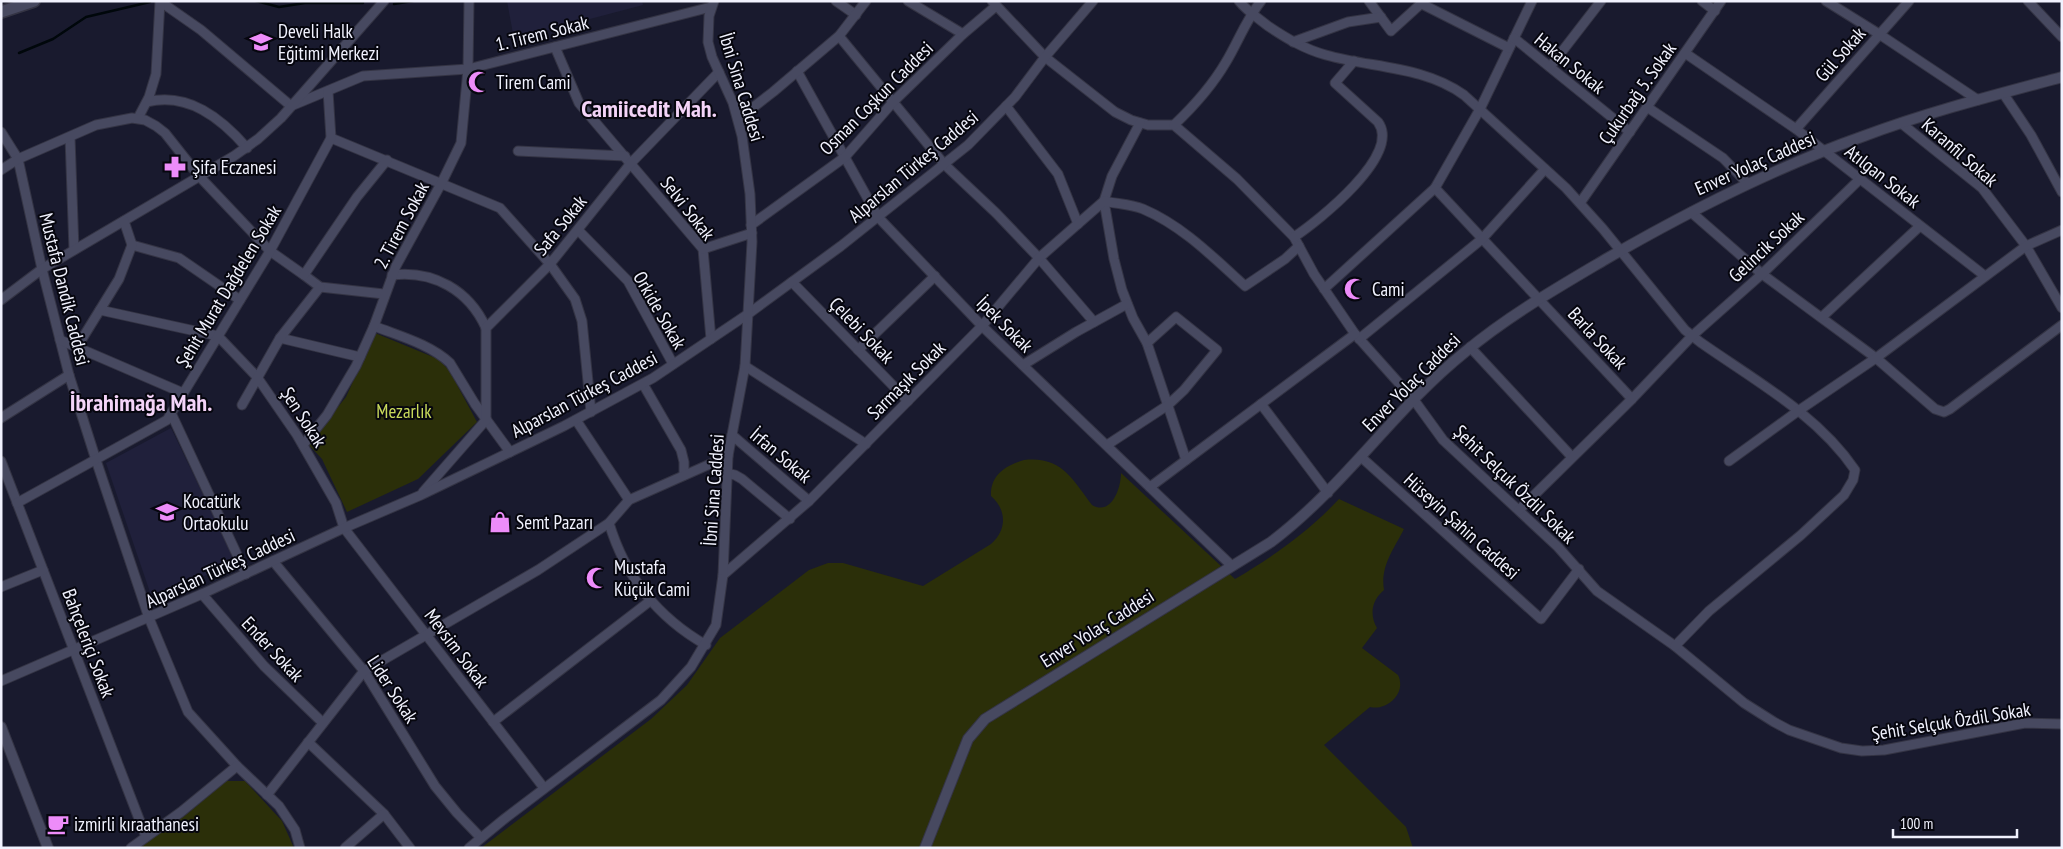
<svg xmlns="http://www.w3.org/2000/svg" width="2063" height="849" font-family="'PT Sans Narrow',sans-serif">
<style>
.built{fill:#20203b}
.green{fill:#2b2f09}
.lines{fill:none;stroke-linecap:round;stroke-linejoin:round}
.stream{stroke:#00070b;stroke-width:2.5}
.minor-casing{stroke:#343444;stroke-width:11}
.tertiary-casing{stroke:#343444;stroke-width:12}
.secondary-casing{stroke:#343444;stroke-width:14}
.minor{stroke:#474960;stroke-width:9}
.tertiary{stroke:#474960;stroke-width:10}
.secondary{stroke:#474960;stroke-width:11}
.labels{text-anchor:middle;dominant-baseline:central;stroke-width:4;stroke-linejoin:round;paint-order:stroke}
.poi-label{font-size:19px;fill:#f1f2fe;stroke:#06060e;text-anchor:start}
.street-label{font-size:19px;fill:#f1f2fe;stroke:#06060e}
.park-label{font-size:19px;fill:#c9da5b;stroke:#06060e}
.district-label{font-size:24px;font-weight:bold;fill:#f4d4f8;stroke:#06060e}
</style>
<rect width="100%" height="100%" fill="#191a2e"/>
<g class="built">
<path d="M507,1H642L643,5L514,39Z"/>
<path d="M171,428L235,561L153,601L106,463Z"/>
</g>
<g class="green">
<path d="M375,333L438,359L449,370L477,422L418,479L347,512L322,459L308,444L346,397Z"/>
<path d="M1024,460C1062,456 1072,479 1092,505C1111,516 1121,489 1121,473L1235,579C1274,556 1308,532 1339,499L1404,529C1394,549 1380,566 1384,590C1372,600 1369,614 1377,628L1362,648L1398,675C1407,693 1387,711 1370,707L1324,745L1406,827L1413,848H481L651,719L687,685L720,638L809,570L828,563H843L923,586L991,544C1007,530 1007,510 991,496C990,475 1006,465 1024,460Z"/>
<path d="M226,781H245L282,821L294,848H138L188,813Z"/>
</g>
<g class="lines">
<g class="stream">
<path d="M256,1L279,7L305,3H363"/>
<path d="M394,4L413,1"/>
<path d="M19,53L53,39L86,17L150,2"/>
</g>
<g class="minor-casing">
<g id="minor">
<path d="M836,1L856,15"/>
<path d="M908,1L963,34"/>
<path d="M992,1L1045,57L1115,112L1131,120L1148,125H1174L1237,179L1294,237L1314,274L1355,334L1414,400L1443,440L1558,547L1597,591L1675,646L1744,703L1774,722L1789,730L1841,748L1862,751L1884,750L2025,723L2062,724"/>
<path d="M1239,1C1247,11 1258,18 1268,26C1286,38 1304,49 1326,55C1372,68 1424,66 1464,95L1566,188L1603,229L1685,330L1700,342C1754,380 1817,414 1855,470L1853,480L1844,495L1801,535L1709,611L1675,646"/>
<path d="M1369,1L1391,31L1424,1"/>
<path d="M1532,1L1480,109L1435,188L1632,399"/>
<path d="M1702,1L1715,11"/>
<path d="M1826,1L1879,34L1978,100"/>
<path d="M2028,1L2062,37"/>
<path d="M161,2L201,30L291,106L363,76L468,69L711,7"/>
<path d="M1422,4L1509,48"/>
<path d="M839,36L944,164L996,213L1039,258L1094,322"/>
<path d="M1514,38L1630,132"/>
<path d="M1293,42L1348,22L1381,17"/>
<path d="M555,47L579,103L703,249L711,339"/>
<path d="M1685,53L1796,129L1985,276"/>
<path d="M1550,67L1601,1"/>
<path d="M797,71L878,217L982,326L1232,566"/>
<path d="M2003,93L2031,135L2062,192"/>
<path d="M147,102C188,92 221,118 247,148"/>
<path d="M1006,106L1058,174L1078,224"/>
<path d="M1647,107L1723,158L1747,183"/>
<path d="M138,118L149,97L156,74L160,1"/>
<path d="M738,119L773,92L839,36L866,1"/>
<path d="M1140,123L1112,176L1104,201L1114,259L1122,290L1133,318L1147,343L1186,460"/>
<path d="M1901,123L1982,188L2026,246L2062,308"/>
<path d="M1174,125C1194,106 1212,86 1226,62C1238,42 1246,20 1261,1"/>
<path d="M1796,129L1909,1"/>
<path d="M1,132L18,159L42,269L69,375L96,460L149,618L188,712L237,766L279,806L295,830L300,848"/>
<path d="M70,137L74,250"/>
<path d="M331,138L500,208L550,264L575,299L582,321L591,412"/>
<path d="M518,151L625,156"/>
<path d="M1,170L18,159L96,125L132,118L145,120L156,126L165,133L199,176L270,251L304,275L320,287L384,294"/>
<path d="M1580,203L1721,1"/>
<path d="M1691,212L1762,274L1876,358L1935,409L1944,412L1950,409L2062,325"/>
<path d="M751,225L845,157L894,101L963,34L996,6"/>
<path d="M578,230L628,281L673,364"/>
<path d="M1294,237C1318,221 1402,155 1378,122L1335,83L1354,61"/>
<path d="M132,245L179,258L240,300"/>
<path d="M703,249L752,233"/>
<path d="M304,275L357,197L387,160"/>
<path d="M392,275C433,270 469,290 486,328"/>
<path d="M792,282L908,401"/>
<path d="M1324,289L1435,188"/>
<path d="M1,300L42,269L234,156L258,139L281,118L384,1"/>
<path d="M100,310L218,336L257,377L297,435L336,503L344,528L544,788"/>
<path d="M1822,317L1920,226"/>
<path d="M374,326C399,336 430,344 450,363L475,404L510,452"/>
<path d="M280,338L360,357"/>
<path d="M1359,339L1482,239L1545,169"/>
<path d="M60,340L183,393"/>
<path d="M77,347L119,279L132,245L124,221"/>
<path d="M1470,347L1572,457"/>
<path d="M858,350L935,276"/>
<path d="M1023,365L1076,332L1127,304"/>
<path d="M745,366L866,444"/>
<path d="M643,384L681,450L684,462V475"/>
<path d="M1261,404L1328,493"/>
<path d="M242,405L280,338L320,287"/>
<path d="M171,413L246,574"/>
<path d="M1,418L69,375"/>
<path d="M576,420L629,500"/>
<path d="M732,435L809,501"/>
<path d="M303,445L327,415L356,366L374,326L396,266L442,182L461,143L468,69L469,1"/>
<path d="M1107,445L1168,405L1184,390L1217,350L1176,317L1147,343"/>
<path d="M1361,457L1541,619L1579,569"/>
<path d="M1,461L146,837"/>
<path d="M1729,461L1798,411L1876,358L2026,246L2062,230"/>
<path d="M726,473L735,475L742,479L790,519"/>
<path d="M1150,487L1355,334"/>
<path d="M423,492L486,420V328L550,264L631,163L719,72"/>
<path d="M17,503L167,420L270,251L331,138L328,91"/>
<path d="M1519,510L1632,399L1692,336L1762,274L1860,179"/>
<path d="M609,523C625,576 657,617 706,645"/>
<path d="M273,561L364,671L435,786L457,813L481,838"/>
<path d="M723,575L809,501L982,326L1039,258L1104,201C1117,204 1131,204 1143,209C1183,226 1214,258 1245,286L1285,259L1299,246"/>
<path d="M1,587L43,570"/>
<path d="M202,594L264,666L323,723"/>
<path d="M1,681L202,594L344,528L421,495L564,426L653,378L748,314L841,246L968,145L1015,97L1045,57L1093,1"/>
<path d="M493,722L650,601"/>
<path d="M308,742L384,814L410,848"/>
<path d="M267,795L364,671L538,570L609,523L629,500L728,456"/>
<path d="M131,848L181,812L237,766"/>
<path d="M345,848L384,814"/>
<path d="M469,848L503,820L661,700L691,667L716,625L723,575L728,456L745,366L752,242L750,194L742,136L733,103L712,57L708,42L709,16L714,1"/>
</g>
</g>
<g class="tertiary-casing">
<g id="tertiary">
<path d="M1,727L48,848"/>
<path d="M925,848L968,739L985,719L1271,542C1344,487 1394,409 1465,352C1508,316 1557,288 1606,259C1689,211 1773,168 1864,136C1928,112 1995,95 2062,77"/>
</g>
</g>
<g class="secondary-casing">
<path id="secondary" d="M1,12L34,1"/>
</g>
<use href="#minor" class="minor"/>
<use href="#tertiary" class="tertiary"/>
<use href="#secondary" class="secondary"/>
</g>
<defs>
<g id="school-bare" transform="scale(1.725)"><path d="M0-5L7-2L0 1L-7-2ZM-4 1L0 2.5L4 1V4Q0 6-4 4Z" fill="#ed8cf9" stroke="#06060e" stroke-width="2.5" paint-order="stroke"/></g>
<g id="mosque-bare" transform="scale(1.725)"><path d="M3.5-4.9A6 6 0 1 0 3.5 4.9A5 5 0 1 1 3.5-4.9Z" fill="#ed8cf9" stroke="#06060e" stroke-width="2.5" paint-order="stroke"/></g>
<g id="pharmacy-bare" transform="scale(1.725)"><path d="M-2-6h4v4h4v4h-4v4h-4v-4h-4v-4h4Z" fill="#ed8cf9" stroke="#06060e" stroke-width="2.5" paint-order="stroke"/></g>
<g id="shop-bare" transform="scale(1.725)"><path d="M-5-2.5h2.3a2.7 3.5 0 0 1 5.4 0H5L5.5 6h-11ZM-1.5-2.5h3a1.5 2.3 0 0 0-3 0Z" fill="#ed8cf9" stroke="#06060e" stroke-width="2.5" paint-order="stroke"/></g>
<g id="cafe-bare" transform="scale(1.725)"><path d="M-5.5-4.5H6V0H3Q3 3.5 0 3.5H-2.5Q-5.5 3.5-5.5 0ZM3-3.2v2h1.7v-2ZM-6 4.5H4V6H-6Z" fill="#ed8cf9" stroke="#06060e" stroke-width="2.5" paint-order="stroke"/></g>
</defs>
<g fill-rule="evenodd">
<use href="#school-bare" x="261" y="42"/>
<use href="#mosque-bare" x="479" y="82"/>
<use href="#pharmacy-bare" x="175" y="167"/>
<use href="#mosque-bare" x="1355" y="289"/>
<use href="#school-bare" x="167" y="512"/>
<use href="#shop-bare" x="500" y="522"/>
<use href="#mosque-bare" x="597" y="578"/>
<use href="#cafe-bare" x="58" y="824"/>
</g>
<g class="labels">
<g class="poi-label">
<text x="278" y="31">Develi Halk<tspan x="278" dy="22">Eğitimi Merkezi</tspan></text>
<text x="496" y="82">Tirem Cami</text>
<text x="192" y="167">Şifa Eczanesi</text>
<text x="1372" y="289">Cami</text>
<text x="183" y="501">Kocatürk<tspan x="183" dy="22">Ortaokulu</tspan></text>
<text x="516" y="522">Semt Pazarı</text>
<text x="614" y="567">Mustafa<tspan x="614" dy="22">Küçük Cami</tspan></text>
<text x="74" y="824">izmirli kıraathanesi</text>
</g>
<g class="street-label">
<text transform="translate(542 33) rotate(-14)">1. Tirem Sokak</text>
<text transform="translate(1840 54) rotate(-49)">Gül Sokak</text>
<text transform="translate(1570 63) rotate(39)">Hakan Sokak</text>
<text transform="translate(742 87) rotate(73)">İbni Sina Caddesi</text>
<text transform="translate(1637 93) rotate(-55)">Çukurbağ 5. Sokak</text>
<text transform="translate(876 98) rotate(-45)">Osman Coşkun Caddesi</text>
<text transform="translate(1960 152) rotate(41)">Karanfil Sokak</text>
<text transform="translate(1755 163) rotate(-24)">Enver Yolaç Caddesi</text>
<text transform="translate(913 166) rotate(-40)">Alparslan Türkeş Caddesi</text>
<text transform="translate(1883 176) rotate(38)">Atılgan Sokak</text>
<text transform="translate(688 208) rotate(52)">Selvi Sokak</text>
<text transform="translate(401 225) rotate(-62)">2. Tirem Sokak</text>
<text transform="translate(560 225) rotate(-51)">Safa Sokak</text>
<text transform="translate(1766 246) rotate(-43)">Gelincik Sokak</text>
<text transform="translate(228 286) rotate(-59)">Şehit Murat Dağdelen Sokak</text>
<text transform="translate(65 289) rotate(76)">Mustafa Dandik Caddesi</text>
<text transform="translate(660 310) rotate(60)">Orkide Sokak</text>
<text transform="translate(1005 324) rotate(45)">İpek Sokak</text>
<text transform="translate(862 330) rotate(46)">Çelebi Sokak</text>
<text transform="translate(1598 338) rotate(47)">Barla Sokak</text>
<text transform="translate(906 380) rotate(-45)">Sarmaşık Sokak</text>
<text transform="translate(1411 382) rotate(-45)">Enver Yolaç Caddesi</text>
<text transform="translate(584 394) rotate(-28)">Alparslan Türkeş Caddesi</text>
<text transform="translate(304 417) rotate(57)">Şen Sokak</text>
<text transform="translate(781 455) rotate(40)">İrfan Sokak</text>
<text transform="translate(1515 484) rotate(44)">Şehit Selçuk Özdil Sokak</text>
<text transform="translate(713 490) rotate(-86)">İbni Sina Caddesi</text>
<text transform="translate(1462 526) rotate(42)">Hüseyin Şahin Caddesi</text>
<text transform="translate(220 568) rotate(-25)">Alparslan Türkeş Caddesi</text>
<text transform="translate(1097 628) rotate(-32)">Enver Yolaç Caddesi</text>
<text transform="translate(89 643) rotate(69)">Bahçeleriçi Sokak</text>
<text transform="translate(457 648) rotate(53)">Mevsim Sokak</text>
<text transform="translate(273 649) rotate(47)">Ender Sokak</text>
<text transform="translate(393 689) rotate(57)">Lider Sokak</text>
<text transform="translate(1951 721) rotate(-9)">Şehit Selçuk Özdil Sokak</text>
</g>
<g class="park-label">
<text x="404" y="411">Mezarlık</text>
</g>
<g class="district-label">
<text x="649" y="108">Camiicedit Mah.</text>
<text x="141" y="402">İbrahimağa Mah.</text>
</g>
</g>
<rect width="2063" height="849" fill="none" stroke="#f1f2fe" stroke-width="5"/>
<path d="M1893 829v8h124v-8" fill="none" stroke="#f1f2fe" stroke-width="2.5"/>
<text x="1900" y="829" font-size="15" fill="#f1f2fe" stroke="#06060e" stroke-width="4" paint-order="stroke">100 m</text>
</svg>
